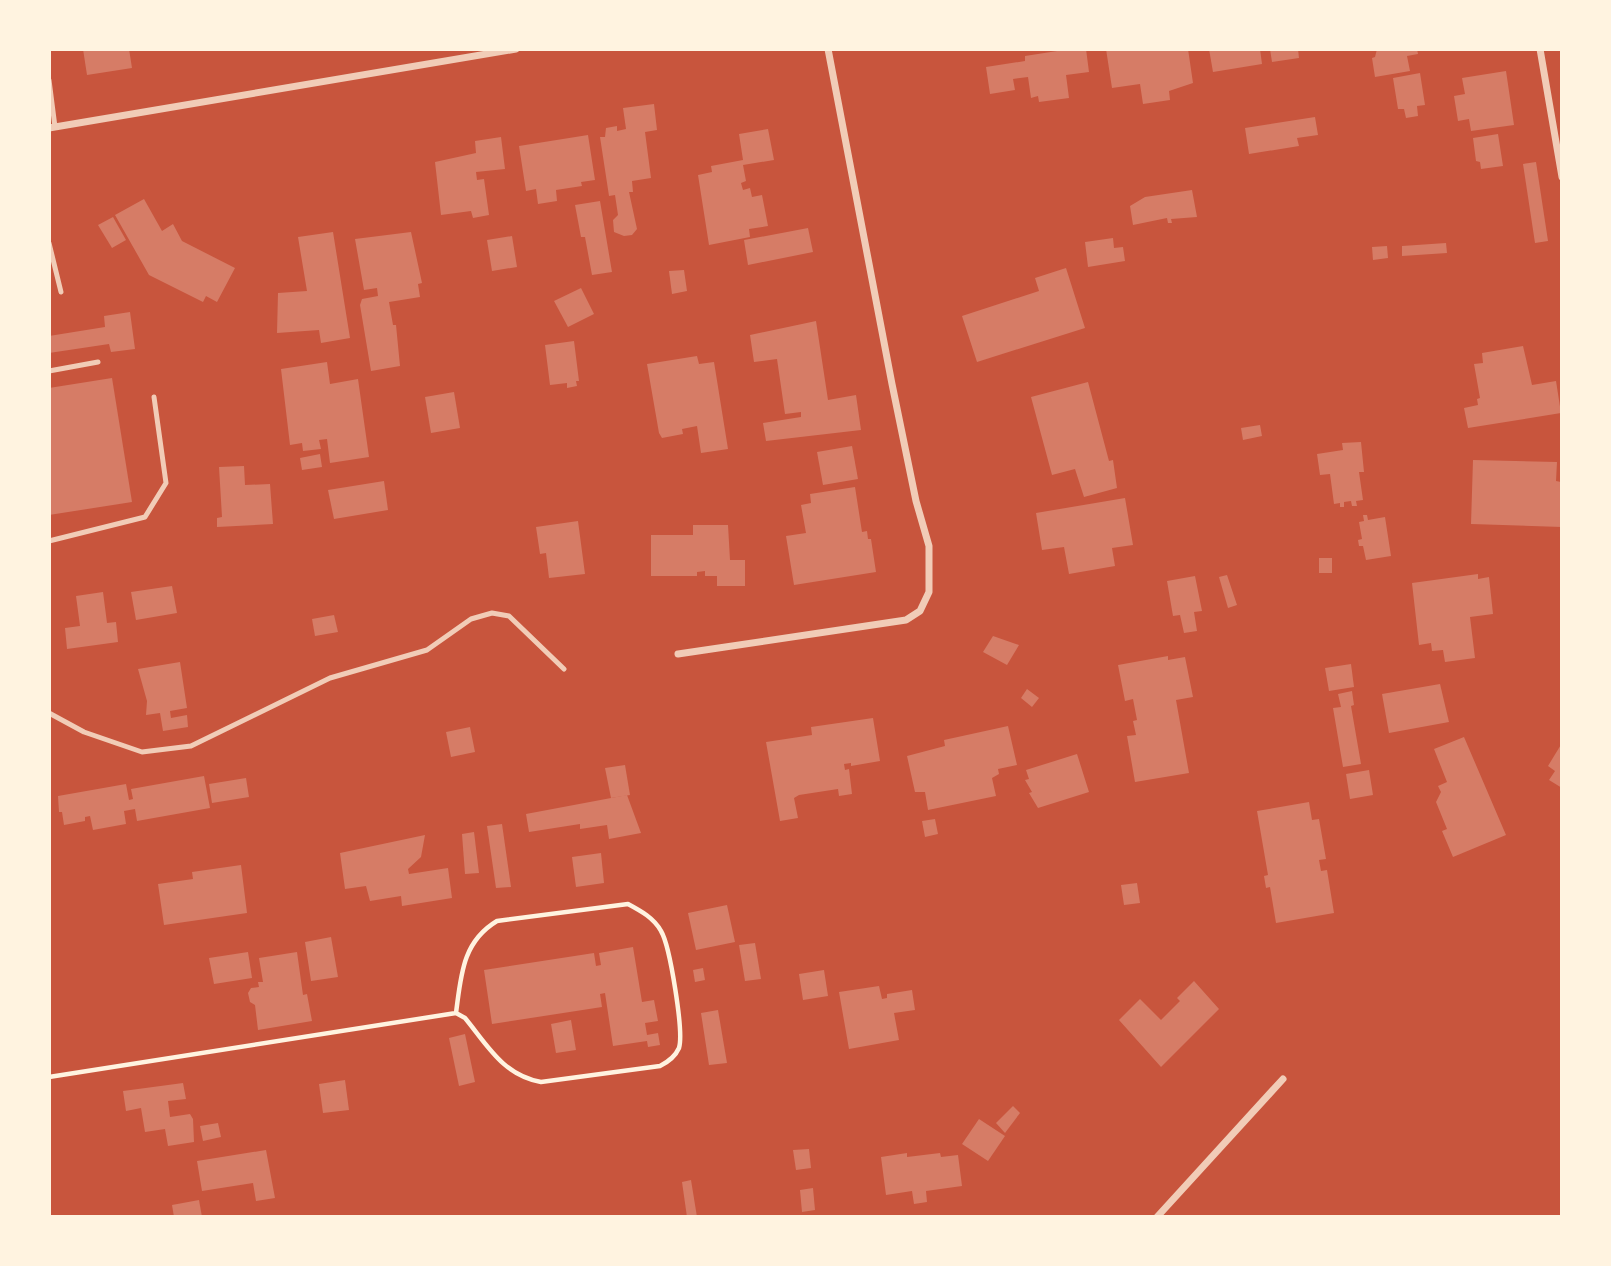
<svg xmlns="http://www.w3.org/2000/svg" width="1611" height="1266" font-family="'Work Sans',sans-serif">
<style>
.building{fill:#d67c66}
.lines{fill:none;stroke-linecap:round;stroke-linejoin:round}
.path{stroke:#fff3e0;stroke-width:4.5}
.service{stroke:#f1ccb7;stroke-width:5}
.minor{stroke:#f1ccb7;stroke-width:7}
</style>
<rect width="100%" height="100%" fill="#c8553d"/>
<g class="building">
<path d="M83,49H129L132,68L87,75Z"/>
<path d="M1070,49H1086L1089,72L1066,75L1069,98L1039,102L1038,96L1031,98L1028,77L1013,79L1015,90L990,94L986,67L1025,61V56Z"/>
<path d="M1106,49H1188L1193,83L1169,91L1170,100L1143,104L1140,84L1112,88Z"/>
<path d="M1209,49H1260L1262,64L1213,72Z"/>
<path d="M1270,49H1298L1299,58L1272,62Z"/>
<path d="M1377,49H1417L1418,54L1407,56L1410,71L1375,77L1372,58L1375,57Z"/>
<path d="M1506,71L1514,125L1471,131L1469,119L1458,121L1454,96L1465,94L1462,78Z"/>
<path d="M1420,73L1425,105L1417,106L1418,116L1406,118L1404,109H1398L1393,78Z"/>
<path d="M654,104L657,130L645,132L651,178L632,181L633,192H629L637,229L632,235L624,236L614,232L613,220L618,215L615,195L609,196L600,137H605L606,128L617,126V131L626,129L623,108Z"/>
<path d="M1315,117L1318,135L1297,138L1299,146L1249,154L1245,128Z"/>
<path d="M768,129L774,160L743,165L746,181L741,183L743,190L750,188L752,197L762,195L768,226L749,229L750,237L709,245L698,175L712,172L711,166L743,160L739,134Z"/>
<path d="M1498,134L1503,166L1481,169L1480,162L1476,161L1473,138Z"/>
<path d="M588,135L595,180L581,182L582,186L556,190L557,201L538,204L536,189L526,191L519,146Z"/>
<path d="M501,137L505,169L476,172L477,180L484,179L489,215L473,218L471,211L441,215L435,162L476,153L475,141Z"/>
<path d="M1536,162L1548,241L1535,243L1523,164Z"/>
<path d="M1192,190L1197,217L1171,219L1172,223H1168L1167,218L1133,225L1130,206L1145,197Z"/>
<path d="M144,199L162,231L173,224L182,241L235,268L217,302L206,296L203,302L149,275L115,215Z"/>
<path d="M600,201L612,272L592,275L585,237H581L575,205Z"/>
<path d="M113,217L126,240L112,248L98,225Z"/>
<path d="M808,228L813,252L748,265L744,240Z"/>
<path d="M333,232L350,338L321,343L319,330L277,333L278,293L307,291L298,237Z"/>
<path d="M411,232L422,283L418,284L420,297L389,302L393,325H396L400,366L371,371L360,305L362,299L378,296L377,288L364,290L355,239Z"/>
<path d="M512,236L517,267L492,271L487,240Z"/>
<path d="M1113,238L1114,248L1123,247L1125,261L1088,267L1085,242Z"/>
<path d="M1446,243L1447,253L1402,256V246Z"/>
<path d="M1387,246L1388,258L1373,260L1372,247Z"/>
<path d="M1066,268L1085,328L977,362L962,316L1039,291L1035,278Z"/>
<path d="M684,270L687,291L672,294L669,271Z"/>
<path d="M581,288L594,314L568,327L554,301Z"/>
<path d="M130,312L135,349L111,352L109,344L49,353V336L105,327L104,316Z"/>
<path d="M816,321L828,400L856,395L861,430L766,441L763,423L801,417V412L785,414L777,359L754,362L750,335Z"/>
<path d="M574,341L579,381H576L577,386L567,388V383L550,385L545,345Z"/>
<path d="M1523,346L1532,385L1556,381L1561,413L1468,428L1464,408L1478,405L1477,399L1480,398L1474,364L1483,363L1482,353Z"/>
<path d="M697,356L699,364L714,362L728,449L701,453L697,426L682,429L683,434L662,438L659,433L647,364Z"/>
<path d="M327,362L330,384L358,379L369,457L330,463L327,439L319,440L321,449L303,451L302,443L290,445L281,369Z"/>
<path d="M112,378L132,502L49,515V388Z"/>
<path d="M1088,382L1109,461L1113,460L1117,488L1084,497L1075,469L1052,475L1031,397Z"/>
<path d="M454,392L460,428L431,433L425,397Z"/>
<path d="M1260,425L1262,436L1243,440L1241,428Z"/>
<path d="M1361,442L1364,472H1359L1363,500L1356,501L1357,506H1352L1351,501L1344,502V507H1340V503L1334,504L1330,474L1320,475L1317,454L1343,450L1342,443Z"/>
<path d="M852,446L858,479L823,485L817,452Z"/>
<path d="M320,454L322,467L302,470L300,458Z"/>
<path d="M1473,460L1557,462L1556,481L1561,482L1562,495V527L1471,524Z"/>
<path d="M244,466L245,485L270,484L273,524L217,527V518L222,517L219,467Z"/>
<path d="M384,481L388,510L334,519L328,490Z"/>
<path d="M855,487L862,532L867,531L868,539H871L876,572L794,585L786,536L806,533L801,505L811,503L810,494Z"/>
<path d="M1125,498L1133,545L1112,548L1115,566L1069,574L1064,547L1042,550L1036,513Z"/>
<path d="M1363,515H1367L1368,520L1385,517L1391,556L1366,560L1363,546H1359L1358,540L1362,539L1359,522L1364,521Z"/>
<path d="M578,521L585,574L549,578L546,553L540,554L536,527Z"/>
<path d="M693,525H728L730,560H745V586H717V576H705V571L697,572V576H651V535H693Z"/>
<rect x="1319" y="558" width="13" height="15"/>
<path d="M1478,574V579L1489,577L1493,614L1470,617L1475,658L1445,662L1443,650L1432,651L1431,643L1419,645L1412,583Z"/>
<path d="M1227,575L1237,605L1228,608L1219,577Z"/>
<path d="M1195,576L1202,611L1194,612L1197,631L1184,633L1180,615L1173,616L1167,581Z"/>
<path d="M172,586L177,613L136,620L131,592Z"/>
<path d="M103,592L107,623L116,622L118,642L67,649L65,628L80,626L76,596Z"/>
<path d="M334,615L338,632L315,636L312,619Z"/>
<path d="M993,636L1019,645L1007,665L983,652Z"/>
<path d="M1168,656V660L1185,657L1193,697L1176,700L1189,773L1135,782L1127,736L1136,735L1133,721L1137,720L1133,699L1125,701L1118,665Z"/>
<path d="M180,662L187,708L170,711L171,718L187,715L188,727L163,731L160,713L146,715L147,701L138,669Z"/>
<path d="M1351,664L1354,687L1329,691L1325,668Z"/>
<path d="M1440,684L1449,722L1389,733L1382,694Z"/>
<path d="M1027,689L1039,698L1032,707L1021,698Z"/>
<path d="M1352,691L1354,705L1351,706L1361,764L1343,767L1333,708L1341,707L1338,694Z"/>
<path d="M873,718L880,761L851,766V763L844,764L845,770L849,769L852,794L839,796L838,789L799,795L794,798L798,818L780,821L766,742L812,735L811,727Z"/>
<path d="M1008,726L1017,765L998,769L999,774L992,778L996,796L928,810L925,792H915L907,756L945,746L944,740Z"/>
<path d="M470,727L475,752L451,757L446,732Z"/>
<path d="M1464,737L1506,835L1453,857L1442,831L1447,829L1436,802L1441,792L1438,786L1447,782L1434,749Z"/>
<path d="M1562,743V788L1549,780L1555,771L1548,766Z"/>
<path d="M1077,754L1089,792L1038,808L1029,793L1032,792L1025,780L1029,779L1026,770Z"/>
<path d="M625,765L630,795L611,798L605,768Z"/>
<path d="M1369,770L1373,795L1350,799L1346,774Z"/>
<path d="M204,776L210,808L137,821L135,809L124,811L126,824L93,830L90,816L85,817V821L64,825L62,812H59L58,796L126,784L129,800L133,799L131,789Z"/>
<path d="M246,778L249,797L212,803L209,784Z"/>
<path d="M627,795L641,833L609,839L607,825L580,829V824L529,832L526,814Z"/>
<path d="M1309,802L1312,820L1319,819L1326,859L1319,860L1321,871L1327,870L1334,913L1276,923L1270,887L1266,888L1264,876L1268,875L1257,811Z"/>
<path d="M935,819L938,834L925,837L922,821Z"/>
<path d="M502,824L511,887L496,888L487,826Z"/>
<path d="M474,832L479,873L465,874L462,834Z"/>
<path d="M425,835L421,857L408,869L409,874L448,868L452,898L402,906L401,896L370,901L366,886L345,889L340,853Z"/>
<path d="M601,853L604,883L576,887L572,857Z"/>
<path d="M241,865L247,913L164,925L158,884L193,879L192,872Z"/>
<path d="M1137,883L1140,903L1124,905L1121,885Z"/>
<path d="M727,905L735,942L696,950L688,913Z"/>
<path d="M331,937L338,977L311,981L305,942Z"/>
<path d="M755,943L761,979L745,981L739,945Z"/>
<path d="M633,947L642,1002L654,1000L658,1021L645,1023L647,1035L658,1033L660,1045L648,1047L647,1041L613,1046L605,993L600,994L602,1007L492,1024L484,970L594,953L596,966L601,965L599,953Z"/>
<path d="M248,952L252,978L214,984L209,958Z"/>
<path d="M297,952L303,995L307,994L312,1021L258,1030L255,1005L250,1002L248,993L251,988L259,987L258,982H263L259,958Z"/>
<path d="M703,968L705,980L695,982L693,970Z"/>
<path d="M824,970L828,996L803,1000L799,974Z"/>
<path d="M1194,981L1219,1009L1161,1067L1119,1020L1140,999L1161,1020L1180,1001L1177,998Z"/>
<path d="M879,986L882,999L887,998V994L912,990L915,1010L894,1013L899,1040L849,1049L839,992Z"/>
<path d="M718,1010L727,1063L709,1065L701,1013Z"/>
<path d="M571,1020L576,1050L556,1053L551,1024Z"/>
<path d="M465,1034L475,1082L459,1086L449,1038Z"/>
<path d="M345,1080L349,1110L323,1113L319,1084Z"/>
<path d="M183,1083L186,1099L168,1101L170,1117L190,1114L193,1119L194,1142L168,1146L165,1129L145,1132L141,1108L126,1111L123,1091Z"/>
<path d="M1013,1106L1020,1113L1005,1133L996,1123Z"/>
<path d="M979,1119L1005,1136L988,1161L962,1144Z"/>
<path d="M218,1123L221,1137L203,1141L200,1126Z"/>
<path d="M809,1149L811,1168L796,1170L793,1150Z"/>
<path d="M266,1150L275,1198L256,1201L253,1183L202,1191L197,1161Z"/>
<path d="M907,1153V1157L940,1153L941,1157L958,1155L962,1186L926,1191L927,1202L914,1204L912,1191L886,1195L881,1157Z"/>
<path d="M691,1180L697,1217H687L682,1182Z"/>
<path d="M813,1188L815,1210L802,1212L800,1190Z"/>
<path d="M199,1200L202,1217H174L172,1205Z"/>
</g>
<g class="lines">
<path class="path" d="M49,1077L456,1013L465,1018C488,1046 503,1075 541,1082L660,1066C668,1062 675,1057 679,1048C684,1032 670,946 661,931C654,918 641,911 628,904L497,921C462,942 461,976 456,1013"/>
<g class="service">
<path d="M49,80L55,127"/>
<path d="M49,243L61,292"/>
<path d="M49,371L98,362"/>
<path d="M49,541L145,517L166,483L154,397"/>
<path d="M49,713L84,732L142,752L191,746L330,678L427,650L471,619L492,613L509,616L564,669"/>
</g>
<g class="minor">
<path d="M1540,49L1562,177"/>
<path d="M49,128L516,49"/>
<path d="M678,654L906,620L920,611L929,592V546L916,501L892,384L828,49"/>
<path d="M1157,1217L1283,1079"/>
</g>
</g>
<rect width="1611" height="1266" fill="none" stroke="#fff3e0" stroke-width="102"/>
</svg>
